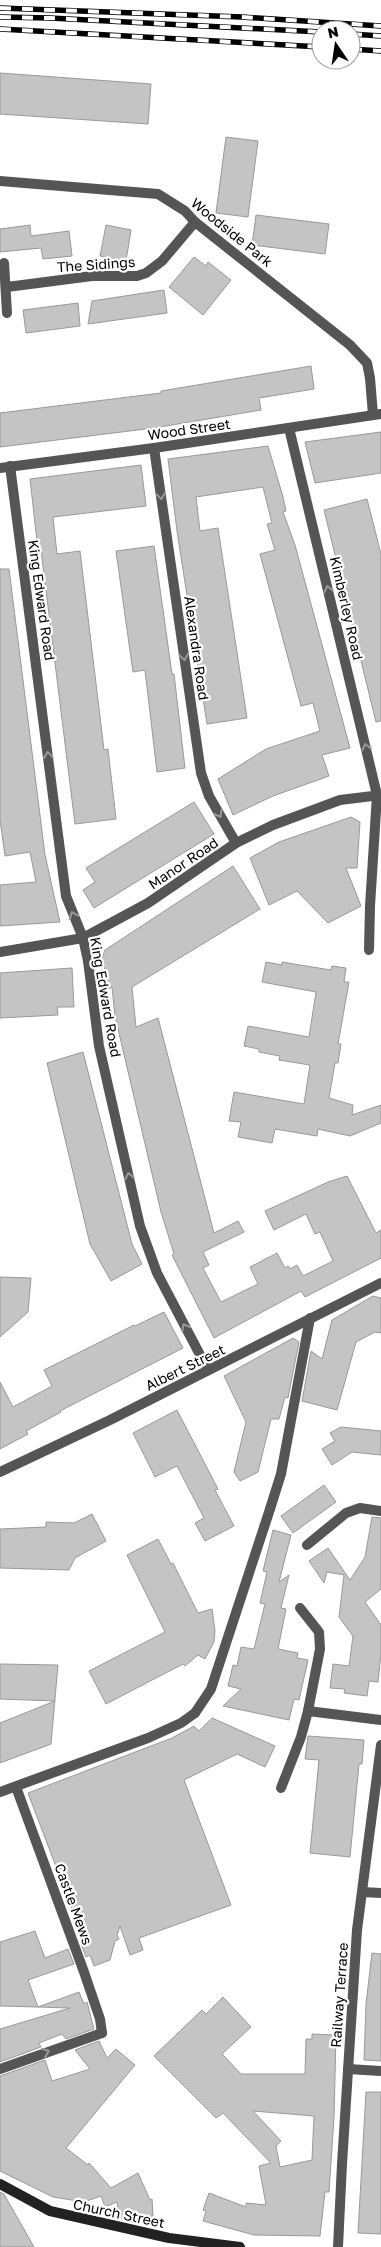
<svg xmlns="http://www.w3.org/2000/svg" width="381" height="2247" font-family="'Golos Text',sans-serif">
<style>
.building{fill:#c4c4c4;stroke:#999;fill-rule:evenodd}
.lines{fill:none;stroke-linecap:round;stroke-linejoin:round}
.pedestrian{stroke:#555;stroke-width:10}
.minor{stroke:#555;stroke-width:10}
.tertiary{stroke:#555;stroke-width:10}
.secondary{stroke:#222;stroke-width:10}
.rail-casing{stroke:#000;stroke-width:5.5}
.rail{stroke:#fff;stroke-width:4;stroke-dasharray:11;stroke-linecap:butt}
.oneway{stroke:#999}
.labels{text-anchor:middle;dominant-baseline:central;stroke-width:4.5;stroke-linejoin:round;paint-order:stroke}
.street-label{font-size:14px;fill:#000;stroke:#fff}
</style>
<rect width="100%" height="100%" fill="#fff"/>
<g class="building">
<path d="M0,73L151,84L148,124L0,114Z"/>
<path d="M226,137L258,141L248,217L216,213Z"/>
<path d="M256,215L329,224L325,254L252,245Z"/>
<path d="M30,225L31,236L69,231L72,256L43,259L41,248L0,252V229Z"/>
<path d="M106,225L131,230L126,261L100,256Z"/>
<path d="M194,257L206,266L208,262L231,280L203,315L169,287Z"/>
<path d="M164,290L167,313L88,324L92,301Z"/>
<path d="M78,303L80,326L26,333L23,310Z"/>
<path d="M311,366L314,389L259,398L261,410L154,428L0,447V413L161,393V391Z"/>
<path d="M381,432V473L315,483L305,442Z"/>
<path d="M268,446L283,497L286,511L283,512L295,545L350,748L322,755L329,776L273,796L233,815L218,779L266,749L320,731L313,703L301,706L260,554L275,550L267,524L272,523L263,487L196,497L200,531L218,528L247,718L207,724L177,531L168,459Z"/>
<path d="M141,465L146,506L53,517L57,554L80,551L104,750L108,749L116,819L75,824L41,550H38L30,479Z"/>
<path d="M367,499L381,554V721L376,722L324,510Z"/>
<path d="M154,546L172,674H174L185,768L157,772L145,670L133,672L116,551Z"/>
<path d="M0,569H9L45,855L60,922L0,926V885L36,882L30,852L5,856L0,820Z"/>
<path d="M194,802L214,834L94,908L83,890L95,882L86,868Z"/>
<path d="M351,817L360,822L357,868H346L361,906L328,923L297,891L269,905L250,858L279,842Z"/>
<path d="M233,866L260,909L132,987L136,1027L158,1018L214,1233L238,1221L244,1232L203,1252L209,1265L203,1268L221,1302L258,1284L250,1267L277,1253L285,1268L288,1266L290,1269L297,1265L303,1276L333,1261L320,1232L315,1234L306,1214L274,1230L265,1211L328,1182L347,1176L376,1233L381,1230V1258L305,1297L301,1291L214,1338L172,1255L174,1254L161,1212L115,1016L112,987L109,989L102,958L105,950Z"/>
<path d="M266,962L282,965V962L331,970L332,966L346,968L344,982H349L338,1044H341L338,1063H335L329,1098L353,1105L352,1115L381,1105V1123L350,1136L318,1129L317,1136L275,1129L272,1143L238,1137L241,1122L229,1121L234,1092L304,1104L310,1065L279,1060L280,1056L259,1052V1049L244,1046L248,1026L309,1037L316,992L262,982Z"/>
<path d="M72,968L74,1007H57L58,1015L0,1018V973Z"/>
<path d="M83,1052L132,1244L142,1264L111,1281L90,1244L47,1063Z"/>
<path d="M0,1277L31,1278L28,1312L0,1337Z"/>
<path d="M373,1296L381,1298V1333L375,1332L356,1342L337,1410L302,1401L311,1351L322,1359L332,1320Z"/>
<path d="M164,1312L183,1348L60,1411L61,1412L26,1431L28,1434L0,1449V1382L13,1407L52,1386L44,1370L134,1325L135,1326Z"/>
<path d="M293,1338L299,1342L288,1398L285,1397L279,1419H271L258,1472L240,1481L234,1472L246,1422L224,1376Z"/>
<path d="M177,1410L218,1489L215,1490L234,1526L205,1541L195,1523L204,1518L177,1466L155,1477L133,1433Z"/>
<path d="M341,1427L381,1431V1455L352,1452L332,1465L322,1449L335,1441L330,1433Z"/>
<path d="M324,1485L336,1502L293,1533L281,1516Z"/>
<path d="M92,1514L106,1541L75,1558L69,1570L0,1568V1529L46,1527V1522L74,1523Z"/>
<path d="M372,1517L381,1518V1589L365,1602L381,1625V1654L378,1682L369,1681L367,1696L344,1693L345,1689L330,1688L333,1664L349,1666L353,1636L339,1617L344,1575L327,1572L324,1583L309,1561L328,1548L350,1580L365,1557Z"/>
<path d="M273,1530L291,1535L279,1582L289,1575L281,1608L286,1609L278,1649L298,1653L297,1658L308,1660L299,1700L294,1699L289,1720L223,1706L241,1689L228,1686L233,1665L237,1666L241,1647L254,1649L265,1604L260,1603L267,1572L263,1571Z"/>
<path d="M158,1539L171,1564L173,1563L198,1613L212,1609L215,1631L214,1642L205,1659L198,1655L185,1666L183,1664L106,1704L89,1671L165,1632L127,1555Z"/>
<path d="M0,1664L58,1665L51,1744L0,1763V1723L55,1701L0,1699Z"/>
<path d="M212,1718L275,1746L265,1767L237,1754L184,1780L231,1905L139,1938L143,1950L130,1955L120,1926L117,1935L119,1939L115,1941L110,1960L94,1966L90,1955L86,1957L81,1944L85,1943L28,1793L172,1738L194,1726L199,1731Z"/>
<path d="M308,1736L364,1740L362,1764H359L350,1857L310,1853L319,1760L305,1759Z"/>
<path d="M35,1931L45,1958L68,1949L74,1964L28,1980L38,2007L0,2006V1942Z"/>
<path d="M372,1953L381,1954V2061L364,2060L366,2004Z"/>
<path d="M79,1992L84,2004L87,2002L94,2029L66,2039L62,2034L39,2043L41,2047L0,2062V2029L70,2008L38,2007Z"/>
<path d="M223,1997L251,2027L222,2054L241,2074H305L306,2039H312V2034L336,2035L334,2117L329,2192H325L320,2236L254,2235L203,2221L206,2211L203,2210L209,2193L246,2207V2203L266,2205L259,2166L271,2163L223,2113L216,2118L154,2056L202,2010L206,2014ZM253,2111L314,2116L312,2160L280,2167L276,2146L281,2141Z"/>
<path d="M99,2041L107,2058L116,2049L135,2065L66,2148L88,2165L89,2163L111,2188L138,2173L150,2200L152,2199L153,2216L119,2218L117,2202L105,2207L101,2196L84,2202L53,2197L0,2171V2076L45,2060L52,2081L90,2069L75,2050Z"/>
<path d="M366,2092H381V2234L358,2233Z"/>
<path d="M0,2192L4,2194L34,2247H0Z"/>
</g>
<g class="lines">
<g class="pedestrian">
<path d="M195,1713L211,1689L270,1509"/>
<path d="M0,2069L102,2033"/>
</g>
<g class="minor">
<path d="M0,181L158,194L185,211L195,222L350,345L367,363L370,378L373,415"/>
<path d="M4,263L7,313"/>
<path d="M7,287L92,276H137L146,273L162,261L195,222"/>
<path d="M289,428L377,795L370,906L369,950"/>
<path d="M154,448L201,773L209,796L236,843"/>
<path d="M10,466L66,896L83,938L88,961L99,1046L140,1226L157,1273L208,1370"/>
<path d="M0,952L83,938L148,903L236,843L273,825L340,800L381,795"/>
<path d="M0,1472L110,1420L381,1283"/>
<path d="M270,1509L281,1474L310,1318"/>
<path d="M307,1545L346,1513L360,1508L381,1511"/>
<path d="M300,1608L319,1632L320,1649L308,1711"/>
<path d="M16,1787L84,1972L100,2019L102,2033"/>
<path d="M281,1788L301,1737L308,1711L381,1720"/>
<path d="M0,1792L148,1738L181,1723L195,1713"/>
<path d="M362,1892L381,1893"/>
<path d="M348,2069L381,2071"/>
</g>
<g class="tertiary">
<path d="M0,468L154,448L381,414"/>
<path d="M338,2247L342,2164L357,1930L381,1745"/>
</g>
<path class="secondary" d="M0,2184L50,2211L169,2238L240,2247"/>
<g class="rail-casing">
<g id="rail">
<path d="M0,8L242,17L381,26"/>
<path d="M0,17L50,18L321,32"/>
<path d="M0,29L321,47"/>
<path d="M351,34L381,36"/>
<path d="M351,49L381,51"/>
</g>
</g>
<use href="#rail" class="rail"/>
</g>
<defs><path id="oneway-chevron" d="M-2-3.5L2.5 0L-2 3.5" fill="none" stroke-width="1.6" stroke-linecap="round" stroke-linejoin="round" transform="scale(1.25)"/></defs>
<g class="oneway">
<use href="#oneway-chevron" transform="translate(161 496) rotate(82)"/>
<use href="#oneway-chevron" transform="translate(328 589) rotate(-103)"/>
<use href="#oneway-chevron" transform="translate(184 657) rotate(82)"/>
<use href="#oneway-chevron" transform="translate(366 747) rotate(-103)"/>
<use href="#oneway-chevron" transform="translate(48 755) rotate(-97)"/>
<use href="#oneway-chevron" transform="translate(219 814) rotate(60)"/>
<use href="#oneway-chevron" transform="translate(73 915) rotate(-112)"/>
<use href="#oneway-chevron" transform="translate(129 1176) rotate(-102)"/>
<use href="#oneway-chevron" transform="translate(185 1327) rotate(-118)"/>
<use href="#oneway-chevron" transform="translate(46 2052) rotate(-20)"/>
</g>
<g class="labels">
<g class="street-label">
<text transform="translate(232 232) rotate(39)">Woodside Park</text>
<text transform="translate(96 264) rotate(-4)">The Sidings</text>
<text transform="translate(189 429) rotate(-8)">Wood Street</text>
<text transform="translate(42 600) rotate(82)">King Edward Road</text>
<text transform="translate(347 608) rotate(77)">Kimberley Road</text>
<text transform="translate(197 648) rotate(82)">Alexandra Road</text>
<text transform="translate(183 863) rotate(-34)">Manor Road</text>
<text transform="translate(106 997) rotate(80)">King Edward Road</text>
<text transform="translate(185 1367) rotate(-26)">Albert Street</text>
<text transform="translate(74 1904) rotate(70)">Castle Mews</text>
<text transform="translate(339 1995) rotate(-86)">Railway Terrace</text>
<text transform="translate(119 2213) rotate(12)">Church Street</text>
</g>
</g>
<g transform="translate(336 45) rotate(347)"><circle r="24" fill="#ffffff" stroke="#999999"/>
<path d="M0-4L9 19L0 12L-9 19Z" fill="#000000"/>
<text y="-8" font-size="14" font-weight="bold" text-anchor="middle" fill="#000000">N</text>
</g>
</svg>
